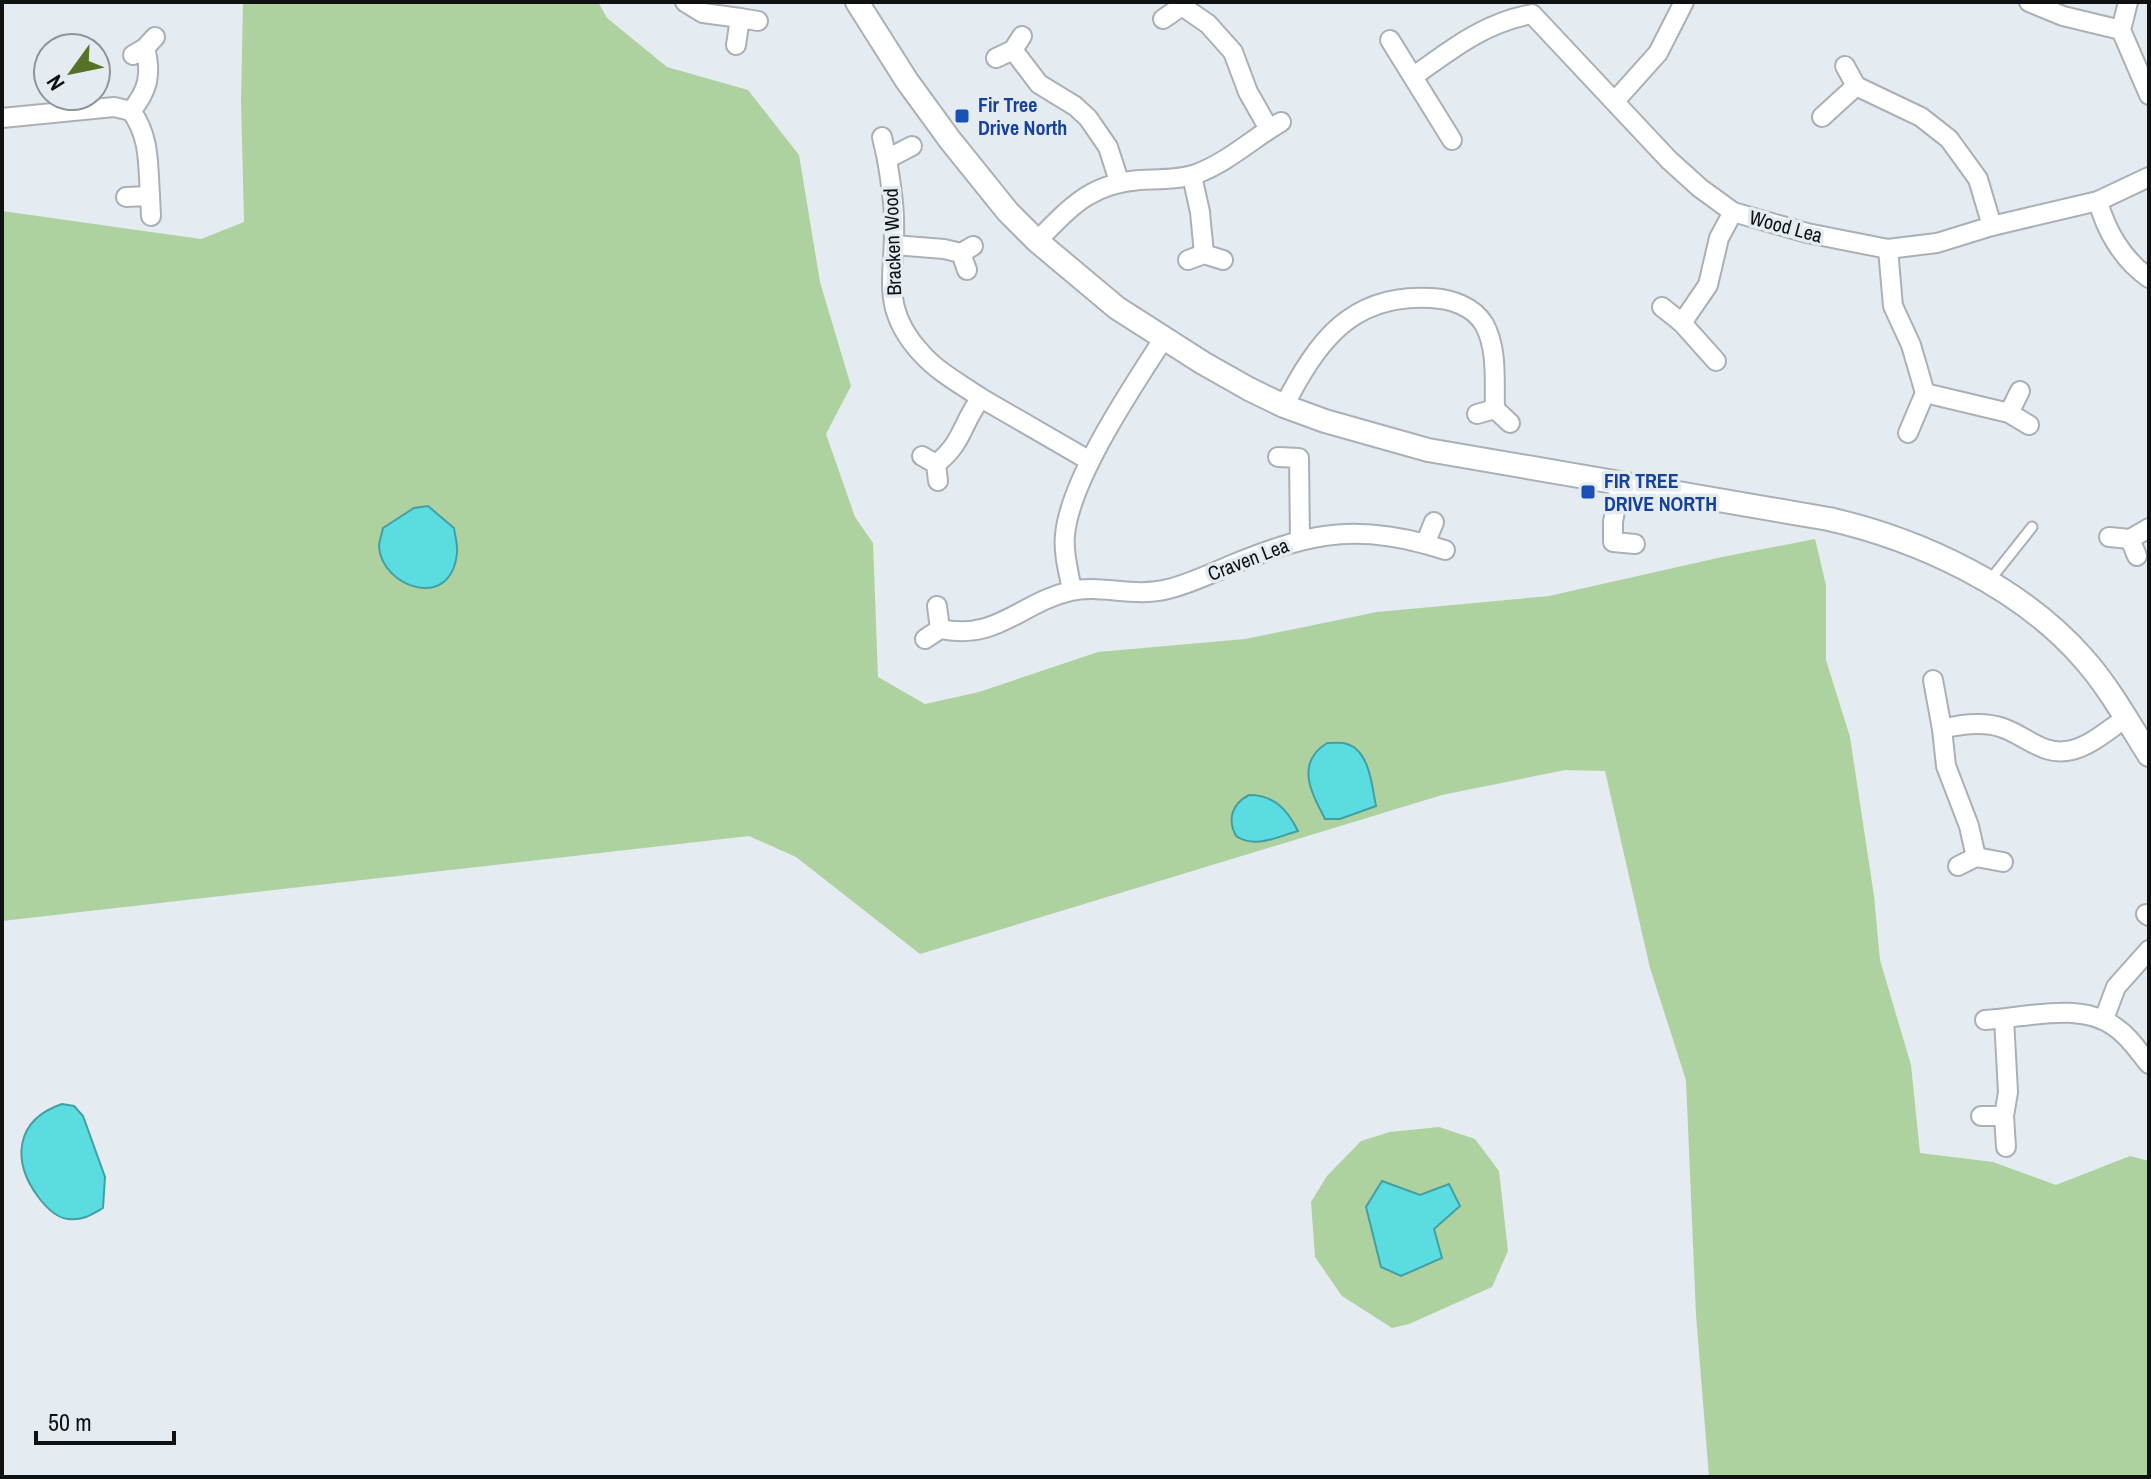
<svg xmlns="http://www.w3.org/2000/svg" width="2151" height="1479" font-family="'Archivo Narrow',sans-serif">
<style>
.green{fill:#aed29f;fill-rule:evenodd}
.water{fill:#5adce1;stroke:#449fa3;stroke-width:2}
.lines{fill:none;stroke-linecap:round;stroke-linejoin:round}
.service-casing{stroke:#aab0b7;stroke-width:13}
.minor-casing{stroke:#aab0b7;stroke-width:22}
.tertiary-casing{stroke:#aab0b7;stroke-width:26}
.service{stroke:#fff;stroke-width:9}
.minor{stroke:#fff;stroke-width:18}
.tertiary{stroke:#fff;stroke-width:22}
.transit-dot{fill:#1a4fb4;stroke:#e4ebf1;stroke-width:3}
.labels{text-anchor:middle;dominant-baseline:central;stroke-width:7;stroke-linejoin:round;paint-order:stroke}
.transit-label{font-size:20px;font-weight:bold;fill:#164399;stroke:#e4ebf1;text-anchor:start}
.street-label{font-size:20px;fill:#0f1113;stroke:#e4ebf1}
</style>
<rect width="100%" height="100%" fill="#e4ebf1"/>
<g class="green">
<path d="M243,2H598L607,18L667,67L748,90L799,155L820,282L851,386L826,434L855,517L873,543L878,677L925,704L979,692L1098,652L1245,639L1377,612L1549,596L1722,557L1815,539L1826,585V660L1850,737L1874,896L1880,960L1911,1065L1920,1153L1993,1162L2056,1185L2130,1156L2149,1161V1477H1709L1696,1315L1686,1080L1650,968L1605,771L1565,770L1442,795L920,954L796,857L749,836L2,921V211L201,239L244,222L241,101ZM1249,795C1274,795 1288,808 1297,831Z"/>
<path d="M1439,1127L1475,1139L1499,1171L1508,1251L1492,1287L1409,1324L1392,1328L1342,1296L1315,1257L1311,1202L1327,1176L1361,1141L1390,1132Z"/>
</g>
<g class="water">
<path d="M428,506L454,528C455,536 458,545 457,553C451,612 382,587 379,547C379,541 382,534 383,528L414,508Z"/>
<path d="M1327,743C1333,743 1342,742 1347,744C1370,751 1372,787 1376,806L1340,819H1325C1311,792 1295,763 1327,743Z"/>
<path d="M1249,795C1274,795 1287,809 1298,831C1277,837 1255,849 1236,836C1227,819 1232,804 1249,795Z"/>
<path d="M62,1104L74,1106L83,1116L105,1177L103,1208C91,1215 82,1221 68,1219C56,1218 46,1207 39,1198C11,1161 15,1120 62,1104Z"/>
<path d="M1382,1181L1420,1195L1449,1184L1460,1206L1434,1229L1442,1258L1401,1276L1381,1267L1366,1207Z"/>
</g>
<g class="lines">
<g class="service-casing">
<path id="service" d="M1990,580L2032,527"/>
</g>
<g class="minor-casing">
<g id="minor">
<path d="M685,2L703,13L740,18"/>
<path d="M1183,2L1182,6L1208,24L1233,52L1248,92L1269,129"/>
<path d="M2029,2L2063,16L2121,30"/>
<path d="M2128,2L2121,30L2149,95"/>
<path d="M1163,19L1182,6"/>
<path d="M1390,40L1452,140"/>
<path d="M736,45L740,18L758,21"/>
<path d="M145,48C152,74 148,91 131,111C150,136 148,165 150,196"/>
<path d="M1013,50L1039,84L1075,106L1088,118L1108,147L1119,181"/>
<path d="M133,55L145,48L155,37"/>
<path d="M996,58L1013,50L1022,36"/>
<path d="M1845,66L1856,86L1921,117L1949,139L1978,179L1992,226"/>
<path d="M1414,76C1453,48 1484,23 1532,14L1669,160L1700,188L1733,212L1807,233L1888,249L1937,243L1992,226L2098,201L2149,177"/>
<path d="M1615,101L1658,53L1684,2"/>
<path d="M1822,117L1856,86"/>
<path d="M2,118L114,107L131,111"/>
<path d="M882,137L887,159L912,146"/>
<path d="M887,159C890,179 894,200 894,220C896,275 878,307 922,354C938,372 962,385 981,398C961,424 964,442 936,464"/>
<path d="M1192,176L1200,212L1204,254"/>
<path d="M126,197L150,196L151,216"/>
<path d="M2098,201C2106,231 2123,260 2149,278"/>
<path d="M1037,241C1071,207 1089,184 1140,180C1159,179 1178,180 1196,174C1228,162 1252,139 1281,122"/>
<path d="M894,245L944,249L961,253"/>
<path d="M1888,249L1893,306L1911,345L1925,393L2009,413L2029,425"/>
<path d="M1188,260L1204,254L1223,260"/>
<path d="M967,270L961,253L973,246"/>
<path d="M1662,307L1682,323L1716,361"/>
<path d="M1682,323L1708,285L1719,238L1733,212"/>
<path d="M981,398L1090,461"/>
<path d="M1284,406C1317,342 1351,293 1431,298C1451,299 1473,306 1484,324C1498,349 1494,382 1495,409"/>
<path d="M2009,413L2020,391"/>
<path d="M1477,414L1495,409L1510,423"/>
<path d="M1908,433L1925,393"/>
<path d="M922,456L936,464L938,481"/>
<path d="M1278,457L1299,458L1300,539"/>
<path d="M1620,484L1613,522V542L1635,544"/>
<path d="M1434,522L1425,544L1445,550"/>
<path d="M2109,537L2130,539L2137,556"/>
<path d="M2130,539L2149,528"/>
<path d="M1072,590C1069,573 1063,554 1065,535C1070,479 1133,386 1164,338"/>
<path d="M940,629C998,641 1021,602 1071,591C1100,584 1134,598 1168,589C1189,584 1210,574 1231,565C1303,536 1348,523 1425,544"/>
<path d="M925,639L940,629L937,606"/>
<path d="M1933,680L1942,729"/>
<path d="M1976,857L1969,826L1946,766L1942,729C1962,724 1983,721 2003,728C2028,737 2044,757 2072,750C2092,745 2109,729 2126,718"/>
<path d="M1958,866L1976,857L2003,862"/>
<path d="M2146,914L2149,916"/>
<path d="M2104,1019L2116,987L2149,950"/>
<path d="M1985,1020C2025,1018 2080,1001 2115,1027C2130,1037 2138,1051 2149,1064"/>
<path d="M1981,1116H2004L2006,1147"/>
<path d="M2004,1116L2008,1092L2004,1019"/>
</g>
</g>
<g class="tertiary-casing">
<path id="tertiary" d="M857,2L907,81L950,140L1008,212L1037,241L1117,308L1203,363L1249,389L1284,406L1325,421L1428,450L1829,519C1921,540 2021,587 2083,658C2109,687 2128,722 2149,755"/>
</g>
<use href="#service" class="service"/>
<use href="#minor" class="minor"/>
<use href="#tertiary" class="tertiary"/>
</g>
<g class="transit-dot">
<rect x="954" y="108" width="16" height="16" rx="4"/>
<rect x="1580" y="484" width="16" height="16" rx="4"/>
</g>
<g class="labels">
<g class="transit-label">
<text x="978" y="104">Fir Tree<tspan x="978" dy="23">Drive North</tspan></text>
<text x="1604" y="480">FIR TREE<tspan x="1604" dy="23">DRIVE NORTH</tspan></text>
</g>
<g class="street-label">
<text transform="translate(1786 226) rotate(15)">Wood Lea</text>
<text transform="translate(892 242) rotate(-92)">Bracken Wood</text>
<text transform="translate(1248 559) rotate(-21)">Craven Lea</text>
</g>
</g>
<rect width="2151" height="1479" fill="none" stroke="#0f1113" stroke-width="8"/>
<g transform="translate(72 72) rotate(237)"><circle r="38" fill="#e4ebf1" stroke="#8f9498" stroke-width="2"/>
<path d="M0-6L14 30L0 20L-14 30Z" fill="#567227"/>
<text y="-12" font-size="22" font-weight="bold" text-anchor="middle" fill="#0f1113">N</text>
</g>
<path d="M36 1431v12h138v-12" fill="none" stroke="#0f1113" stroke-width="4"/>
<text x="48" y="1431" font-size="24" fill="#0f1113" stroke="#e4ebf1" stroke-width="6" paint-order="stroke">50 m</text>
</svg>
